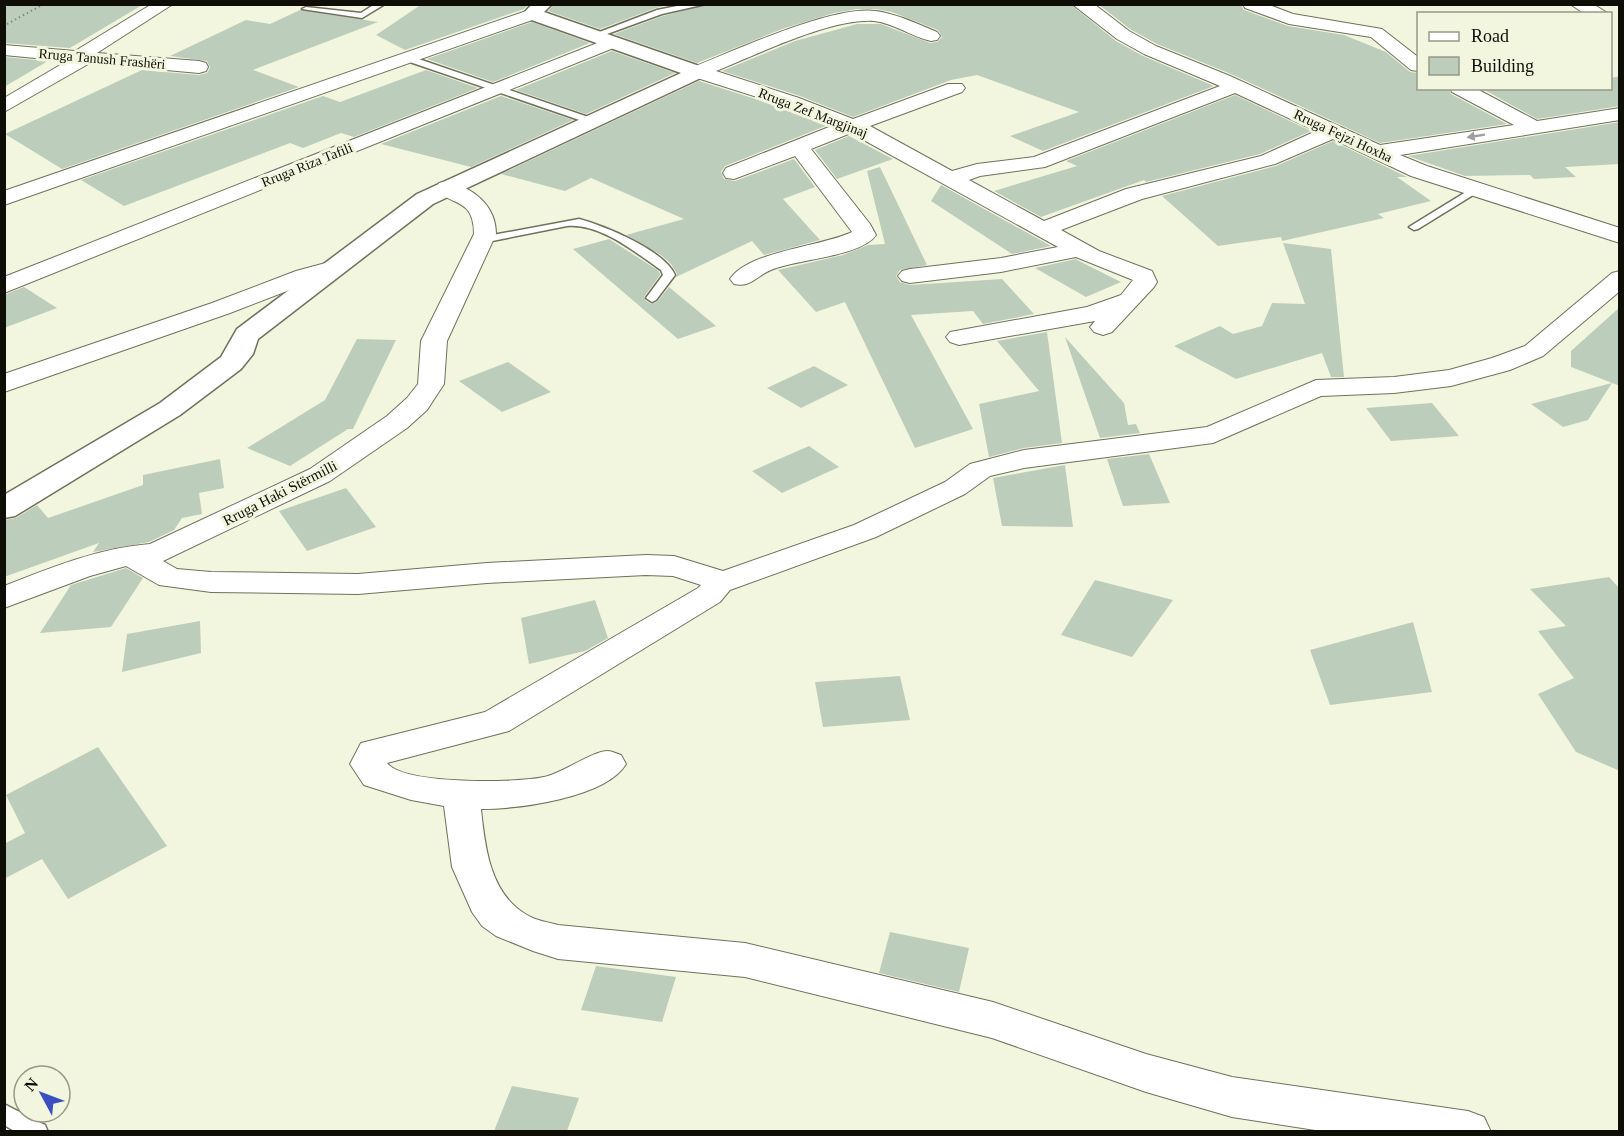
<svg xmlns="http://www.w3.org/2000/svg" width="1624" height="1136" font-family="'Times New Roman',serif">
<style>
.building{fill:#bccebb}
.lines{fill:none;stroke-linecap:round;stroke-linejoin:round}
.lane-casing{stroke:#6f715c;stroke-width:3}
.street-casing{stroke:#6f715c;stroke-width:2}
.secondary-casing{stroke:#6f715c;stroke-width:3}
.path{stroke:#868878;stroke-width:2;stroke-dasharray:1.5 3;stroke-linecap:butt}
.lane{fill:#fff;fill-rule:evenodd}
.street{fill:#fff;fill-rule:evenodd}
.secondary{fill:#fff;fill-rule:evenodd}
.oneway{fill:#9f9f9c}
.labels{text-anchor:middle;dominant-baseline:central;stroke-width:6;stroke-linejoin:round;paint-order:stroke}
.far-street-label{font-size:14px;fill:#0e0e07;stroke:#f3f6de}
.street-label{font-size:15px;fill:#0e0e07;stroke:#f3f6de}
</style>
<rect width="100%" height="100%" fill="#f3f6de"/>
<g class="building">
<path d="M4,4H144L70,48L4,43Z"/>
<path d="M422,4H529L524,9L405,50L376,35Z"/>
<path d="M554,4H673L656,8L600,29L548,11Z"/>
<path d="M708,4H1070L1116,41L1143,56L1214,86L1043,151L1010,136L1079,112L977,75L951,80L853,117L800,96L722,71L795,41L857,24H881L930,43L937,42L942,37L938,30L892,12L876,9H857L834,13L782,29L697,63L614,34L663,16Z"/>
<path d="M1098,4H1240L1244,10L1288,26L1344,35L1386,52L1410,72L1419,73V88H1448L1451,94L1507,124L1380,143L1231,74L1157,44L1130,29Z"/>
<path d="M300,10L378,22L253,70L299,87L62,169L5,134L142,70L199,75L207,73L210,68L207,61L170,56L246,20L270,24Z"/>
<path d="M532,22L590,43L493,82L427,59Z"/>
<path d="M612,51L675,73L586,114L516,90Z"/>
<path d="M4,57L48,61L4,87Z"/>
<path d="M426,70L478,88L354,137L341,133L303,148L290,143L124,206L81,180L323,96L340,102Z"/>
<path d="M1620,76V106L1537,119L1481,88H1611V78Z"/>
<path d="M699,81L784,108L828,125L725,166L721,172L724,179L735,181L794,159L815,187L783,199L820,240L764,255L752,241L676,277L677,274L671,264L661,255L626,235L684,219L591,178L565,191L501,174Z"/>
<path d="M1235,95L1311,131L1260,154L1146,182L1144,180L1041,217L994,191L1077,166L1066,161Z"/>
<path d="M501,96L573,120L471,167L381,144Z"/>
<path d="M1620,122V164L1565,167L1576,177L1534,179L1530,175L1465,176L1408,156Z"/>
<path d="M849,136L893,159L837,179L815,150Z"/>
<path d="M1333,141L1407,177H1397L1431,201L1378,214L1384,218L1282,241L1281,237L1218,246L1162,196L1276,166Z"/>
<path d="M880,167L927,265L900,270L896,276L900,282L910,285L1002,279L1034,314L983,324L973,311L911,315L973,429L915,448L845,302L816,312L778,270L843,255L868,245L885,244L867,171Z"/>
<path d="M941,185L1051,246L1012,254L931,201Z"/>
<path d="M609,239L659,271L660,275L644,297L645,300L651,304L657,302L669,287L716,326L678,339L573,249Z"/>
<path d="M1283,243L1331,249L1344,377H1331L1322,353L1236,379L1174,346L1220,326L1233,334L1262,326L1272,303L1305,304Z"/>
<path d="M1076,259L1079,261L1121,282L1086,297L1035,268Z"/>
<path d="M24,287L57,308L4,328V295Z"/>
<path d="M1620,307V386L1571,367V351Z"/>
<path d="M1047,332L1062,443L1024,448L989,457L979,404L1039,391L997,341Z"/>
<path d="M1065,337L1124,403L1128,425L1136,424L1140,433L1100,438Z"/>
<path d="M357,339L396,340L353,429H348L290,466L247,448L325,400Z"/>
<path d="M508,362L551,392L502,412L459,381Z"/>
<path d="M814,366L848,385L801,408L767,388Z"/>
<path d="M1612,383L1588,420L1563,427L1531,404Z"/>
<path d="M1432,403L1459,436L1391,441L1366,408Z"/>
<path d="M809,446L839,467L782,493L752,471Z"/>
<path d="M1149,454L1170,503L1123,506L1107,459Z"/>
<path d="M220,459L224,488L199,493L202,514L182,518L174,530L149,542L93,552L99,543L4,577V520L16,518L37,505L48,518L143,485V475Z"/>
<path d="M1065,465L1073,527L1002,526L993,478Z"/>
<path d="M346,488L376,527L307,551L279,511Z"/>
<path d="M126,568L143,578L111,627L40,633L71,585Z"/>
<path d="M1609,577L1620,589V771L1576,752L1538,694L1574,678L1538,631L1566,626L1530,589Z"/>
<path d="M1095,580L1173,600L1132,657L1061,635Z"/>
<path d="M595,600L608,638L585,651L529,664L521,618Z"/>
<path d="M200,621L201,653L122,672L127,634Z"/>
<path d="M1413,622L1432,692L1330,705L1310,650Z"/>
<path d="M900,676L910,720L823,727L815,682Z"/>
<path d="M98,747L167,846L68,899L42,859L4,879V844L25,833L6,795Z"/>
<path d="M890,932L969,948L959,992L879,973Z"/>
<path d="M596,966L676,977L662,1022L581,1010Z"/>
<path d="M512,1086L579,1098L567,1131H494Z"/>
</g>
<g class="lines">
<g class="lane-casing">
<g id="lane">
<path d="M375,4H385L362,18L302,9L306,7L361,13Z"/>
<path d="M687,4H706L662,14L596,38L589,36L657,10Z"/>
<path d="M407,55L597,120L599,122L591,124L404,60L403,58Z"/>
<path d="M1474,187L1478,188V192L1418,229L1414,230L1409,227Z"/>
<path d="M579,219C605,226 664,250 675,275L656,300L652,302L646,298L663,275L661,270C635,252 600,223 567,226L482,243L477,240L482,237Z"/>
<path d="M4,1104L45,1125L48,1132H16L4,1125Z"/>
</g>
</g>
<g class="street-casing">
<g id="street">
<path d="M152,4H173L97,53L199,61L206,63L208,67L206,71L199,73L90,63L4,112V98L67,61L4,55V45L75,51Z"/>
<path d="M1072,4H1094L1129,31L1156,46L1230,76L1380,145L1514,125L1452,92L1450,88H1475L1537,121L1620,108V120L1400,155L1427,166L1620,228V243L1411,176L1333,139L1275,164L1142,199L1061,230L1099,251L1152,271L1157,282L1154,287L1112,332L1103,335L1094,332L1090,327L1095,321L959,345L950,342L946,337L950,332L1087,307L1121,295L1133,280L1076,257L1001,272L910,283L902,281L898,276L902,271L910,269L1001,258L1058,247L851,133L811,149L870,224L876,235C861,257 796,259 771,270C756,276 751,288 734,284L730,279C749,251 820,247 852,232L795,156L734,179L726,178L723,173L726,168L834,125L785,106L691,76L689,72L691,68C734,51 832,5 876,11C897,14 918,24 937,32L940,36L937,40L931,41C912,37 894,23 874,21C831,18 756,55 716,71L799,98L853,119L948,84H962L965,88L962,92L870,126L952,171L977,164L1034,157L1220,86L1144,54L1117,39ZM1235,93L1316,131L1261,156L1126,189L1044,221L969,180L980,176L1045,167Z"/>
<path d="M1243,4H1267L1293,14L1382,29L1418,57V71L1411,70L1371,37L1289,24L1245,8Z"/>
<path d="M1570,4H1593L1609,14H1585Z"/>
<path d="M532,9L538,10L541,14L538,18L4,205V191Z"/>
<path d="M610,38L616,39L619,43L616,47L4,293V277Z"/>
<path d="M447,181C473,188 496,205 496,234L447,341L444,384L427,410L407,428L330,481L163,561L177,569L211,572L358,574L487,563L646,555L674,556L723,571L854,525L945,482L970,464L1024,450L1207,427L1316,380L1394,377L1449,370L1492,358L1525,346L1612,273L1620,271V291L1543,356L1510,370L1451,386L1394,393L1321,396L1213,443L1024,468L990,476L965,494L876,537L730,590L720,602L509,731L387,763C404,785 517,783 544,777C563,773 592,751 608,751C612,751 617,754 621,755L626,764C606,798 518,809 481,809C485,847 490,894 527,915C537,921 548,922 558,925L745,943L993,1002L1146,1054L1232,1077L1468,1111L1484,1117L1491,1132H1328L1232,1117L1146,1092L992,1038L745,977L558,959L533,951L496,936L482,926L472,912L452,867L444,806L411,800L364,785L350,764L361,743L485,712L698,588L701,585L673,576L646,575L487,583L358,594L211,592L159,585L126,566L90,576L4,608V586C52,567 99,548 150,544L310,469L387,416L407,398L418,384L421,341L474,234C474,196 449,207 436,188L439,183Z"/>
<path d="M333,261L341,263L345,268L341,273L313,281L230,313L4,392V374L212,303L296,271Z"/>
</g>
</g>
<g class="secondary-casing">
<path id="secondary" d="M532,4H552L544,12L705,68L708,72L705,76L433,204L258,339L253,354L241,369L180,415L15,516L4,518V495L160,403L221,357L237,329L417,194L681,73L526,18L523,14Z"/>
</g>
<path class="path" d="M7,24L44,4"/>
<use href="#lane" class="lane"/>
<use href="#street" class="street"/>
<use href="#secondary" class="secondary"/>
</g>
<defs><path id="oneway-solid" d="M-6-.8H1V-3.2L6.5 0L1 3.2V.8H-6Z" transform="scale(1.5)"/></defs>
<use class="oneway" href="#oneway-solid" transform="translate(1476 136) rotate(171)"/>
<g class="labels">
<g class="far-street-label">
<text transform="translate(102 59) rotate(5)">Rruga Tanush Frashëri</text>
<text transform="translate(813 113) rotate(21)">Rruga Zef Margjinaj</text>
<text transform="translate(1343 136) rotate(25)">Rruga Fejzi Hoxha</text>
<text transform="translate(307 165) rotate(-22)">Rruga Riza Tafili</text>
</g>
<g class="street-label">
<text transform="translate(280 493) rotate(-27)">Rruga Haki Stërmilli</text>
</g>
</g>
<rect width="1624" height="1136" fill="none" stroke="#0e0e07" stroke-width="12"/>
<rect x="1417" y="12" width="195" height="78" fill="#f3f6de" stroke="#979988" stroke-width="1.5"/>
<rect x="1429" y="32" width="30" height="9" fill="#ffffff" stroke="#979988" stroke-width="1.5"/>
<text x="1471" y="42" font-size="18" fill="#0e0e07">Road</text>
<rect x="1429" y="57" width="30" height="18" fill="#bccebb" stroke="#979988" stroke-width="1.5"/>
<text x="1471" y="72" font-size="18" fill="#0e0e07">Building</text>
<g transform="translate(42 1094) rotate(311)"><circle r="28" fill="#f3f6de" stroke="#979988" stroke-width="1.5"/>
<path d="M0-4.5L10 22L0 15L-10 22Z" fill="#3a4fc2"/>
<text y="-9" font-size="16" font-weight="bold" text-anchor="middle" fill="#0e0e07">N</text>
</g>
</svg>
